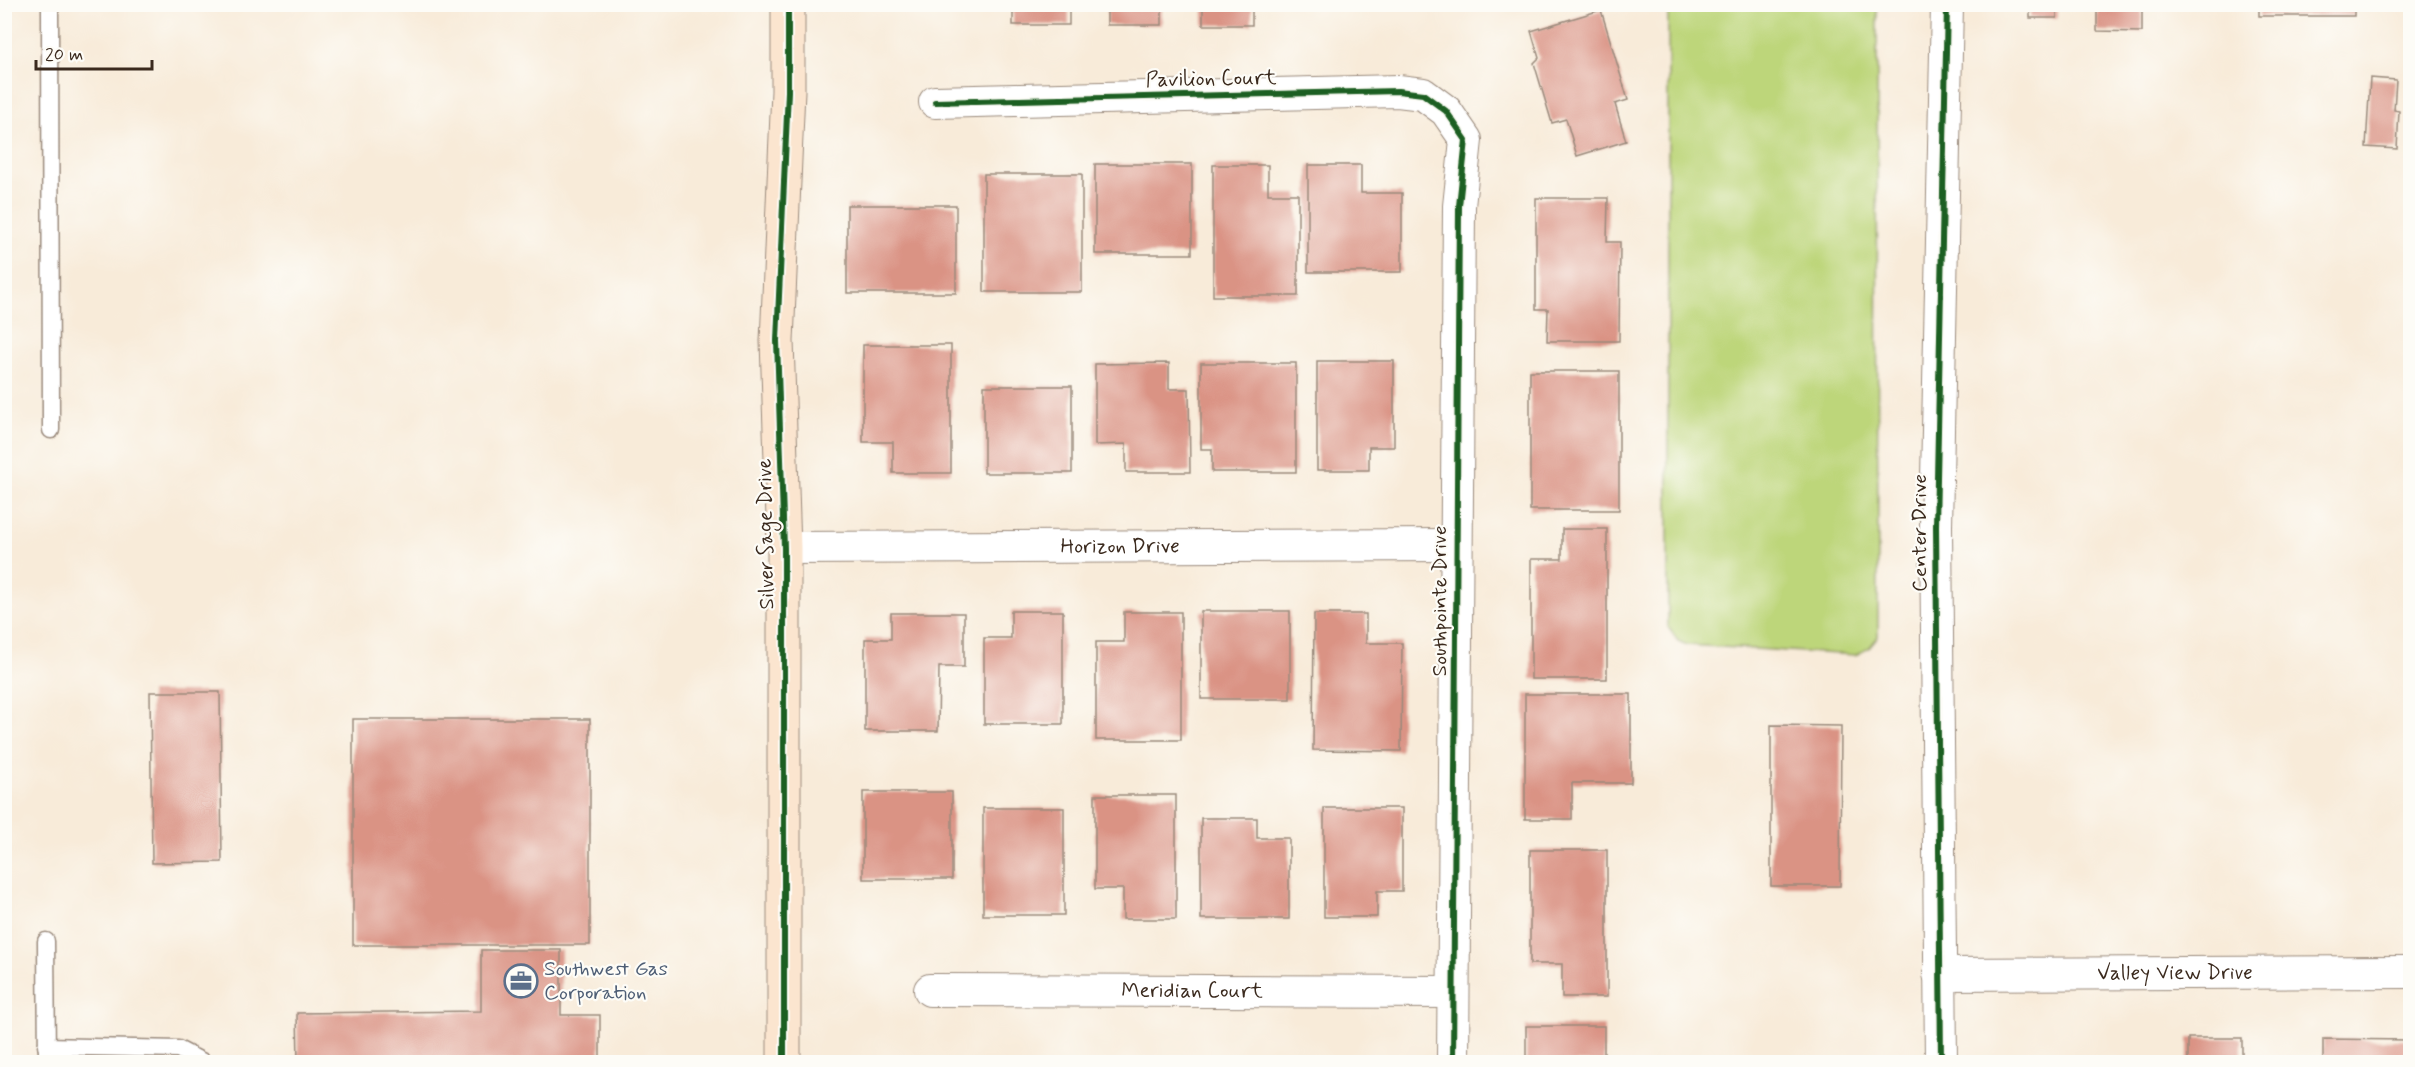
<svg xmlns="http://www.w3.org/2000/svg" width="2415" height="1067" font-family="Mynerve,sans-serif">
<style>
.green{fill:#bdd67a;stroke:#7c804c;stroke-width:1.5}
.building{fill:#da9384}
.lines{fill:none;stroke-linecap:round;stroke-linejoin:round}
.lane-casing{stroke:#9a8a7c;stroke-width:19}
.street-casing{stroke:#9a8a7c;stroke-width:34}
.secondary-casing{stroke:#9a8a7c;stroke-width:35}
.lane{stroke:#fff;stroke-width:16}
.street{stroke:#fff;stroke-width:32}
.secondary{stroke:#fbe5cf;stroke-width:33}
.cycleway-casing{stroke:#fdfcf7;stroke-width:10}
.cycleway{stroke:#1b5e20;stroke-width:6}
.labels{text-anchor:middle;dominant-baseline:central;stroke-width:4.5;stroke-linejoin:round;paint-order:stroke}
.street-label{font-size:21px;fill:#3b2a1e;stroke:#fdfcf7}
.service-label{font-size:21px;fill:#4e5e75;stroke:#fdfcf7;text-anchor:start}
</style>
<rect width="100%" height="100%" fill="#fdfcf7"/>
<filter id="ink" filterUnits="userSpaceOnUse"><feTurbulence type="fractalNoise" baseFrequency=".0167" numOctaves="2"/><feDisplacementMap in="SourceGraphic" scale="12" xChannelSelector="R" yChannelSelector="G"/><feConvolveMatrix kernelMatrix="1 2 1 2 8 2 1 2 1" color-interpolation-filters="sRGB"/></filter>
<filter id="wash" filterUnits="userSpaceOnUse"><feTurbulence type="fractalNoise" baseFrequency=".008" numOctaves="4" result="noise"/><feDisplacementMap in="SourceGraphic" scale="24" xChannelSelector="R" yChannelSelector="G"/><feGaussianBlur stdDeviation="1.35" result="paint"/><feColorMatrix in="noise" values="0 0 0 0 0 0 0 0 0 0 0 0 0 0 0 0 0 1.4 0 .05"/><feComposite in="paint" operator="in"/></filter>
<g filter="url(#wash)">
<rect width="100%" height="100%" fill="#f8ebd9"/>
<path class="green" d="M1668,5H1877L1878,637L1869,648L1856,655L1687,645L1678,641L1668,627Z"/>
<g id="blocks">
<g class="building">
<rect x="1013" y="4" width="56" height="21"/>
<rect x="1107" y="4" width="55" height="21"/>
<rect x="1203" y="4" width="49" height="21"/>
<rect x="2030" y="4" width="27" height="14"/>
<path d="M2097,4H2142V32L2097,31Z"/>
<rect x="2259" y="4" width="95" height="12"/>
<path d="M1601,10L1628,100L1615,104L1626,141L1577,156L1566,119L1552,123L1534,63L1539,58L1531,31Z"/>
<path d="M2370,78L2396,80L2394,110L2399,111L2397,149L2366,147Z"/>
<rect x="1095" y="164" width="97" height="90"/>
<path d="M1213,165H1268V194H1298V296H1213Z"/>
<path d="M1308,165H1361V193H1402V272H1308Z"/>
<rect x="984" y="174" width="98" height="118"/>
<path d="M1536,198H1608L1607,242H1620L1619,341H1547L1548,309H1536Z"/>
<rect x="847" y="205" width="109" height="88"/>
<path d="M863,345H951V473H893V442H863Z"/>
<path d="M1317,361H1394V447H1369V470H1317Z"/>
<path d="M1169,363V389H1189L1190,472H1126V444L1095,445V364Z"/>
<path d="M1201,363H1296V472H1212V449H1201Z"/>
<rect x="1530" y="371" width="89" height="139"/>
<rect x="984" y="386" width="88" height="87"/>
<path d="M1562,529H1607V679H1531V559H1562Z"/>
<path d="M1011,611H1063V724H984V638H1011Z"/>
<rect x="1201" y="611" width="89" height="88"/>
<path d="M1124,612H1181V740H1096V642H1124Z"/>
<path d="M891,613H964V667H939L938,731H865V639H891Z"/>
<path d="M1314,614H1366V643H1402L1401,751L1313,750Z"/>
<path d="M150,692H220L222,862L152,863Z"/>
<path d="M1525,694H1631V783H1572V819H1525Z"/>
<rect x="353" y="719" width="237" height="226"/>
<path d="M1771,725L1841,726L1840,886H1771Z"/>
<rect x="863" y="792" width="89" height="87"/>
<path d="M1095,795H1176V919H1123V889H1095Z"/>
<rect x="983" y="808" width="81" height="107"/>
<path d="M1324,808H1402V891H1377V917H1324Z"/>
<path d="M1201,818H1257V838H1289V919H1201Z"/>
<path d="M1530,850H1607V997H1562V964H1530Z"/>
<path d="M481,950H561V1015H600V1062H298L297,1013L481,1011Z"/>
<rect x="1526" y="1026" width="78" height="36"/>
<rect x="2188" y="1038" width="54" height="24"/>
<path d="M2323,1039L2410,1040V1062H2323Z"/>
<path d="M1265,1059V1062H1203V1060Z"/>
</g>
</g>
</g>
<g filter="url(#ink)">
<use href="#blocks" fill-opacity="0" stroke="#9a8a7c" stroke-width="1.5"/>
<g class="lines">
<g class="lane-casing">
<g id="lane">
<path d="M50,4L51,430"/>
<path d="M46,941L47,1062"/>
<path d="M46,1046L178,1049L203,1062"/>
</g>
</g>
<g class="street-casing">
<g id="street">
<path d="M935,102L1398,91L1423,94L1446,111L1466,140L1459,206L1453,1062"/>
<path id="s1" d="M784,548L1456,545"/>
<path id="s2" d="M1939,974L2410,972"/>
<path id="s3" d="M930,990L1453,992"/>
<path d="M1941,1062L1936,526L1947,4"/>
</g>
</g>
<g class="secondary-casing">
<path id="secondary" d="M784,1062V548L777,341L788,91V4"/>
</g>
<use href="#lane" class="lane"/>
<use href="#street" class="street"/>
<use href="#secondary" class="secondary"/>
<g class="cycleway-casing">
<g id="cycleway">
<path d="M935,102L1398,91L1423,94L1446,111L1466,140L1459,206L1453,1062"/>
<path d="M784,1062V548L777,341L788,91V4"/>
<path d="M1941,1062L1936,526L1947,4"/>
</g>
</g>
<use href="#cycleway" class="cycleway"/>
</g>
</g>
<defs>
<g id="office-ring" transform="scale(1.725)"><circle r="9.5" fill="#fdfcf7" stroke="#5c6f8a" stroke-width="1.5"/><path d="M-6-3h4V-5.5h4V-3h4V5H-6ZM-1-4.5V-3h2v-1.5ZM-6 0V1H6V0Z" fill="#5c6f8a"/></g>
</defs>
<g fill-rule="evenodd">
<use href="#office-ring" x="521" y="981"/>
</g>
<g class="labels">
<g class="street-label">
<text transform="translate(1211 79) rotate(-1)">Pavilion Court</text>
<text transform="translate(1920 533) rotate(-90)">Center Drive</text>
<text transform="translate(766 534) rotate(-91)">Silver Sage Drive</text>
<text stroke="none"><textPath href="#s1" startOffset="336">Horizon Drive</textPath></text>
<text transform="translate(1440 601) rotate(-90)">Southpointe Drive</text>
<text stroke="none"><textPath href="#s2" startOffset="236">Valley View Drive</textPath></text>
<text stroke="none"><textPath href="#s3" startOffset="262">Meridian Court</textPath></text>
</g>
<g class="service-label">
<text x="544" y="969">Southwest Gas<tspan x="544" dy="24">Corporation</tspan></text>
</g>
</g>
<rect width="2415" height="1067" fill="none" stroke="#fdfcf7" stroke-width="24"/>
<path d="M36 60v9h116v-9" fill="none" stroke="#3b2a1e" stroke-width="3"/>
<text x="45" y="60" font-size="18" fill="#3b2a1e" stroke="#fdfcf7" stroke-width="4.5" paint-order="stroke">20 m</text>
</svg>
